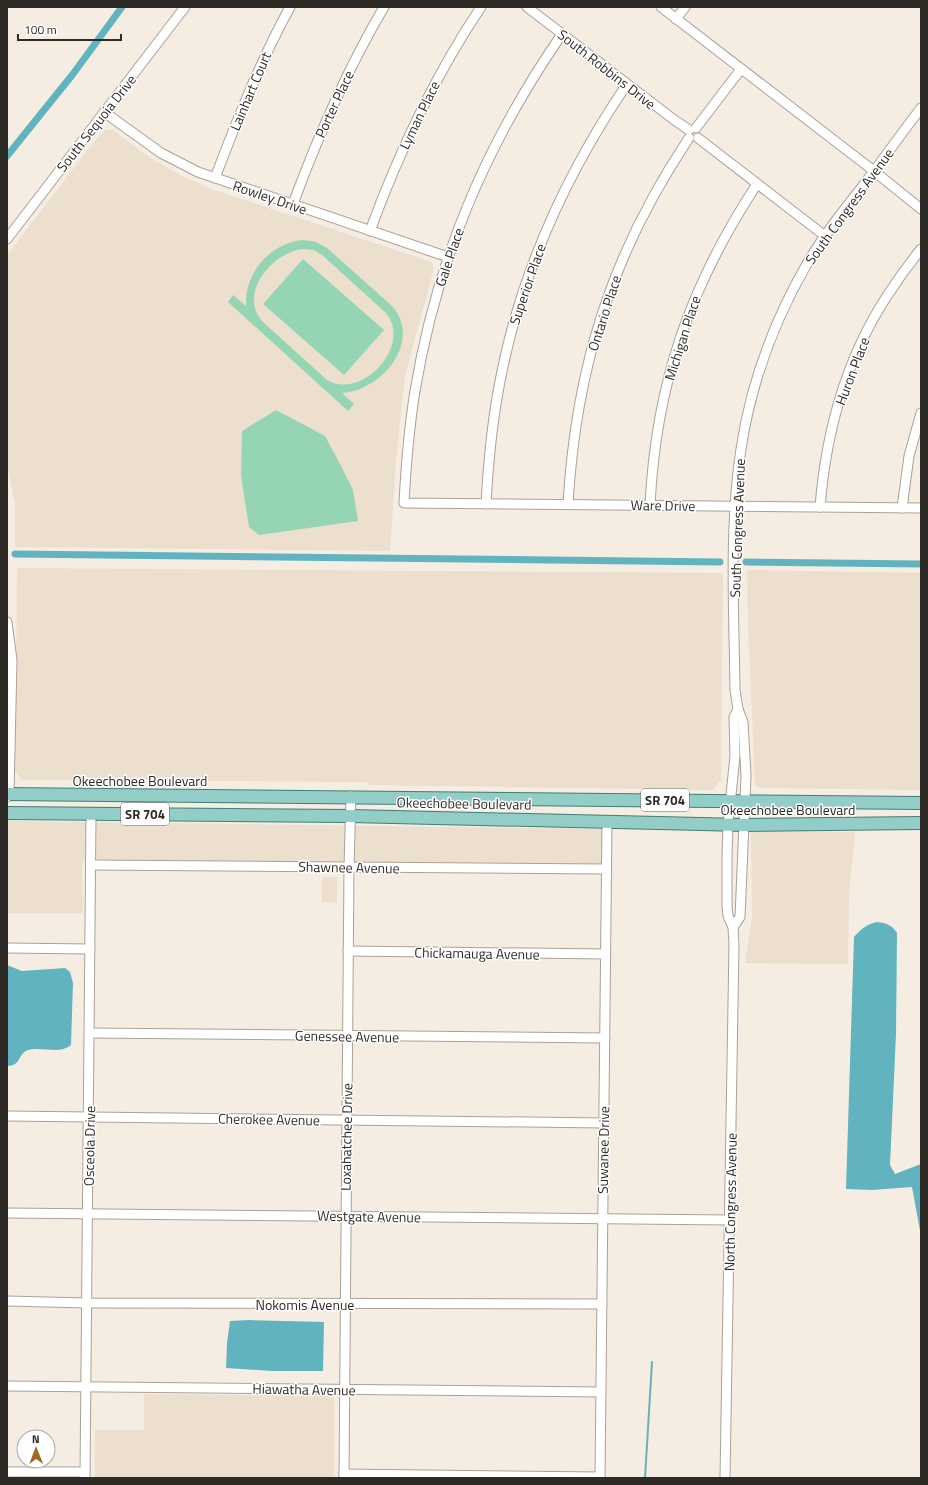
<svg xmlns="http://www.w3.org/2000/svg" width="928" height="1485" font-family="'Titillium Web',sans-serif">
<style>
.built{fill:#ecdfce}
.green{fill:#96d5b4;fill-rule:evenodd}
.water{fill:#61b4bf}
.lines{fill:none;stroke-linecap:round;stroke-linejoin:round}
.stream{stroke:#61b4bf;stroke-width:2}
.canal{stroke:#61b4bf;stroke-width:7}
.minor-casing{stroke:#aaa297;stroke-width:11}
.major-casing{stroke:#407e77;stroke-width:14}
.minor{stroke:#fff;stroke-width:9}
.major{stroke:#92cdc7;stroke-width:12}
.labels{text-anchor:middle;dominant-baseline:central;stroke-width:3;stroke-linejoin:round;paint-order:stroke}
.shield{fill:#fff;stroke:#6d6b67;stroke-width:1}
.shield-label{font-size:13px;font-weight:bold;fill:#2e2b26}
.street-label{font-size:14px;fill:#2e2b26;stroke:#fff}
</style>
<rect width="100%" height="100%" fill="#f5ede1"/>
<g class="built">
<path d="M106,130H113L147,156L180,175L211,189L432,262L434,268L405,376L396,461L390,551L15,547V504L7,464V255L97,138Z"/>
<path d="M17,568L723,573L721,780L713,790L369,785L366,782L22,780L15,772Z"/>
<path d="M747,570L921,573V790L760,788L755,785L748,624Z"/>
<path d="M7,821L603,829V866L82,861L83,913H7Z"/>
<path d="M751,831L855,832L849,896L848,964L745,963L752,918Z"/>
<path d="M322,877H337V903L322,902Z"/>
<path d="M144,1394L334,1396V1478H95V1430H144Z"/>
</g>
<g class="green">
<path d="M304,240L316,242L327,248L391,305C424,340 382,391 342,393L354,404L348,411L228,302L233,295L246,306C244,273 271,242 304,240ZM302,249L314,250L322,255L385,312C414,343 363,401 327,380L263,322C237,294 272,253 302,249Z"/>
<path d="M303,259L384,330L344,375L263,304Z"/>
<path d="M276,410L325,436L341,466L353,490L358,521L259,535L249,527L241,476L242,431Z"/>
</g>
<g class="water">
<path d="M877,922C886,923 892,925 897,933L896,1034L890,1165L895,1174L921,1164V1236L912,1187L872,1190L846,1189L854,937C861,929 867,924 877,922Z"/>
<path d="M7,965L22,971L65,968L70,972L73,983L71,1045C59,1055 42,1046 28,1050C17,1054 22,1066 7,1066Z"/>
<path d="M249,1320L324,1322L323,1371H272L226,1368L227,1343L230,1321Z"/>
</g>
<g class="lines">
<path class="stream" d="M645,1478L652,1362"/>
<g class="canal">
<path d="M7,156L73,74L122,7"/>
<path d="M15,554L720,562"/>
<path d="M746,562L921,564"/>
</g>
<g class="minor-casing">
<g id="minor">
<path d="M527,7L673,119L689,130"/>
<path d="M661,7L874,171L921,209"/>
<path d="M676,19L685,7"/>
<path d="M562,34C486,144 437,259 415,391C409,428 406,465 404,503L921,508"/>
<path d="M104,112L161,153L198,172L448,257"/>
<path d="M696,128L741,69"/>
<path d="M698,138L825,236"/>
<path d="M215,178C237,120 260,62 290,7"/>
<path d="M293,204C318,136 347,70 384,7"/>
<path d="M370,231C399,152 434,77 481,7"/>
<path d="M7,239L185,7"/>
<path d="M486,504C488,468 491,433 497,398C516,283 562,180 627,84"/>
<path d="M568,504C576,366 612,253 689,138"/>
<path d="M650,505C656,383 690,286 757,184"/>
<path d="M820,507C826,432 846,359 887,296C898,279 909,264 921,249"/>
<path d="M902,508L909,456L921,413"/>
<path d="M7,622L12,660L9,794L7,797"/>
<path d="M91,865L606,869"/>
<path d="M733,927L740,917L746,776L743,722L738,709L735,690C734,610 729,528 741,449C751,382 775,319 808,262C824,235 843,211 862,187C882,161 901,134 921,108"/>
<path d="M7,948L90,949"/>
<path d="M348,951L605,954"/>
<path d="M90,1033L605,1038"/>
<path d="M7,1116L604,1123"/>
<path d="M7,1213L730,1220"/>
<path d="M7,1301L87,1303L602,1304"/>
<path d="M7,1386L601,1392"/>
<path d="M7,1472H85"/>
<path d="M344,1474L600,1477"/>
<path d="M85,1478L91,814"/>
<path d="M344,1478L349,867L351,796"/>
<path d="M600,1478L607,822"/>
<path d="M725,1478L734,945L733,927L728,916L727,907V856L728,824L735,756L734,717L738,709"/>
</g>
</g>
<g class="major-casing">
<g id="major">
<path d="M7,794L921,803"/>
<path d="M7,813L350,816L744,825L921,823"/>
</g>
</g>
<use href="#minor" class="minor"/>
<use href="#major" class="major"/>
</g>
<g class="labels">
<g class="shield">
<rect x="641" y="789" width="48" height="22" rx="3"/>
<rect x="121" y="803" width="48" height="22" rx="3"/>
</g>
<g class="shield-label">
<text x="665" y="800">SR 704</text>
<text x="145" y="814">SR 704</text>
</g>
<g class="street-label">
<text transform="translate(607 69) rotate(38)">South Robbins Drive</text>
<text transform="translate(250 91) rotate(-67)">Lainhart Court</text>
<text transform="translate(334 104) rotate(-65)">Porter Place</text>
<text transform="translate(419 115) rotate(-64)">Lyman Place</text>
<text transform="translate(96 123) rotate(-52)">South Sequoia Drive</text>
<text transform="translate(270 197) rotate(19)">Rowley Drive</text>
<text transform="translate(849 206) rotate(-54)">South Congress Avenue</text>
<text transform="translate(449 257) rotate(-71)">Gale Place</text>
<text transform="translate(527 284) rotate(-71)">Superior Place</text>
<text transform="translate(604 313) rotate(-72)">Ontario Place</text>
<text transform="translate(682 338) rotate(-72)">Michigan Place</text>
<text transform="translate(852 371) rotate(-69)">Huron Place</text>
<text transform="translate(663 505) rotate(1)">Ware Drive</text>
<text transform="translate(737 528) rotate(-88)">South Congress Avenue</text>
<text x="140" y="780">Okeechobee Boulevard</text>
<text transform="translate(464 803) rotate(1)">Okeechobee Boulevard</text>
<text x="788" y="809">Okeechobee Boulevard</text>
<text transform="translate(349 867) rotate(1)">Shawnee Avenue</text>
<text transform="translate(477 953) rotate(1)">Chickamauga Avenue</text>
<text transform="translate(347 1036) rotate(1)">Genessee Avenue</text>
<text transform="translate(269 1119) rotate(1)">Cherokee Avenue</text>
<text transform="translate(346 1137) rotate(-89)">Loxahatchee Drive</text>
<text transform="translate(89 1146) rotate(-89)">Osceola Drive</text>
<text transform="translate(603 1150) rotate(-89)">Suwanee Drive</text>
<text transform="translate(730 1202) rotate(-89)">North Congress Avenue</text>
<text transform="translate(369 1216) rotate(1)">Westgate Avenue</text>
<text x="305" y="1304">Nokomis Avenue</text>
<text transform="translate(304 1389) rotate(1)">Hiawatha Avenue</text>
</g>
</g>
<rect width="928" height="1485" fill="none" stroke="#2e2b26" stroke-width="16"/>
<g transform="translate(36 1449) rotate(359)"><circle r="19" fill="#ffffff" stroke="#abaaa8"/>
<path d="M0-3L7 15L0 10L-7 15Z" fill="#9f6a22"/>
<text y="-6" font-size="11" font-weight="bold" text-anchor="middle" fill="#2e2b26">N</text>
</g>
<path d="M18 34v6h103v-6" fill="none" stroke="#2e2b26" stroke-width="2"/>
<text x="24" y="34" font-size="12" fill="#2e2b26" stroke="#ffffff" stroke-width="3" paint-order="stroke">100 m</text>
</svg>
